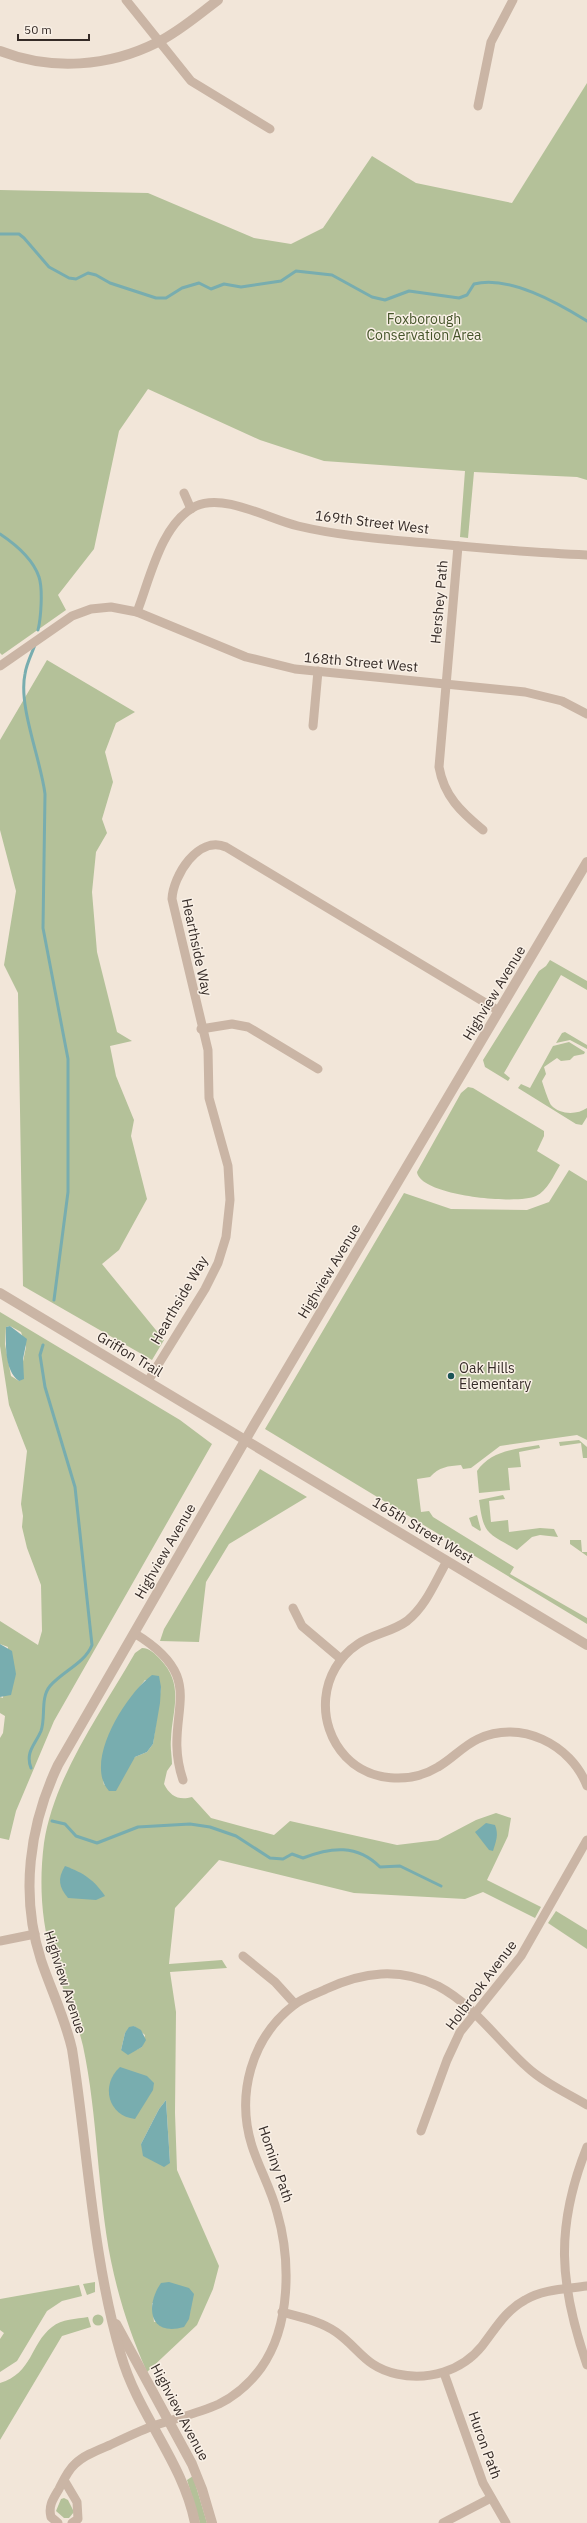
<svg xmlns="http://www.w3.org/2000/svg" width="587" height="2523" font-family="'IBM Plex Sans',sans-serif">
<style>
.green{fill:#b4c199;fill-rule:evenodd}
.water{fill:#78adaf}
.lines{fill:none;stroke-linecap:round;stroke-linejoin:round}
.stream{stroke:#78adaf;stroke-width:3}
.minor{stroke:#cab5a5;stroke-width:9}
.tertiary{stroke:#cab5a5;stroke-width:10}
.poi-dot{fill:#1c5457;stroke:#f9f0e6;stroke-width:1.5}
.labels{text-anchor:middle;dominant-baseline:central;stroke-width:3;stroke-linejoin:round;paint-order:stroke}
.park-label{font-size:14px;fill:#45542a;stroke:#f9f0e6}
.street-label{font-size:14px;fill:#352b27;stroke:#f9f0e6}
.poi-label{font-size:14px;fill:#352b27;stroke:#f9f0e6;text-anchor:start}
</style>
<rect width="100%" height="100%" fill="#f2e6d9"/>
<g class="green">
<path d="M587,83V480L577,477L474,472L468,538L460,537L465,471L324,461L260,440L148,389L119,431L94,549L58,595L66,610L2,655L0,653V190L148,193L254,238L291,244L323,228L372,156L416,183L512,203Z"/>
<path d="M47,660L135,712L116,723L105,752L113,782L102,819L107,833L96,852L92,892L97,952L117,1032L132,1041L110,1046L116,1076L134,1120L131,1136L147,1199L119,1250L102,1264L164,1340L152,1360L23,1286L18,993L4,965L16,891L0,830V740Z"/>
<path d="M550,960L587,981V990L561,975L504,1073L510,1078L508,1081L485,1067L483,1060L539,971L546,966Z"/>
<path d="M565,1032L587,1045V1049L570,1040L556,1043L562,1033Z"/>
<path d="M569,1042L585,1052L584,1054L574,1056L570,1060L561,1061L557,1058L544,1067L546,1074L542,1081C543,1085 549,1102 551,1105C560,1115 577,1115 587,1108V1117L582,1125L576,1124L518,1088L521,1084L530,1088L553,1046Z"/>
<path d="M468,1087L473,1088L544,1131V1136L537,1151L560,1165C554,1175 547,1191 536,1196C518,1205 420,1196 417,1172L461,1093Z"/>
<path d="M569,1170L587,1181V1440L577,1435L500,1446L471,1468L463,1469L461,1465C448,1466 439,1467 430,1477L417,1479L421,1512L429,1511L433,1517L514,1567L510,1574L587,1618V1624L265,1429L404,1193L451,1209L527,1210L549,1202Z"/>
<path d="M0,1312L180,1420L212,1444L54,1721L16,1811L9,1840L0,1838V1738L3,1733L5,1716L0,1713V1697L3,1698L8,1647L0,1644V1621L38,1645L42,1631L41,1585L27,1548L22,1527L23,1516L21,1504L27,1451L9,1405L0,1346ZM10,1326L21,1332L26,1347L19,1381L11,1376L5,1344L6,1327Z"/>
<path d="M579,1440L587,1447V1458H583L581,1443L560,1446L559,1442Z"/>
<path d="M539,1445L540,1448L519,1452L521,1467L508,1468L510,1490L479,1493L477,1471C491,1450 516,1449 539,1445Z"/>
<path d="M260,1469L307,1497L229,1544L206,1582L199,1642L160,1641L164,1629Z"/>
<path d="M503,1495L505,1499L489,1501L491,1522L508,1520L509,1532L540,1528L554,1529L558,1537L540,1535L532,1537L517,1550C487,1532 484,1536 479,1500Z"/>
<path d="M477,1515L481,1530L480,1531L472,1526L469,1518Z"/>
<path d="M570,1540H581L582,1552H587V1556L570,1544Z"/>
<path d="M142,1648C150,1648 155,1654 160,1659C185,1685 172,1710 171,1739C170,1748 172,1756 172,1764L167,1771L164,1784C170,1796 179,1801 192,1797L211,1818L274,1835L290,1821L397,1845L438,1840L476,1820L496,1813L511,1818L508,1836L487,1880L541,1907L535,1918L483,1892L465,1899L354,1893L219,1860L175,1908L169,1964L222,1960L227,1968L170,1972L176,2012L175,2113L177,2170L219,2266L213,2289L197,2325L147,2372C131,2336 119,2300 111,2261C97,2190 98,2116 83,2046C76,2016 62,1989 53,1960C41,1922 39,1882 44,1843C54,1776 102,1711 135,1653ZM145,1680L161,1687L153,1744L147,1752L135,1757L104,1785C96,1743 120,1712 145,1680ZM134,2026L145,2035L142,2047L136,2050H121L125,2033ZM166,2100L170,2163L141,2144L159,2109ZM152,2303L191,2305L190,2312L154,2322Z"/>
<path d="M556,1911L587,1930V1949L548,1923Z"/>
<path d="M95,2282V2292L87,2295L83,2284Z"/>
<path d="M79,2285L82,2296L62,2301L47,2311L17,2361L0,2372V2339L4,2333L0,2330V2299Z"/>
<circle cx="98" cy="2320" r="5.5"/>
<path d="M88,2317L91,2327L62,2336L0,2440V2383C33,2373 30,2344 52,2327C62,2319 76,2319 88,2317Z"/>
<path d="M193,2476L207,2523H200L187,2480Z"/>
<path d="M64,2498L68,2500L74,2512L69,2518H64L56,2511L61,2499Z"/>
</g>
<g class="water">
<path d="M10,1326L27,1339L23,1359L24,1379L19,1381C4,1370 6,1344 6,1327Z"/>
<path d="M0,1644L12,1651L16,1674L11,1695L0,1697Z"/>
<path d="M152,1675L159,1676L161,1687L160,1703L153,1744L147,1752L135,1757L116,1791H109C83,1762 126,1694 152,1675Z"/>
<path d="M486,1823L495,1825C499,1835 496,1841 493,1851L489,1850L475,1832Z"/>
<path d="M65,1866C84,1873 94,1880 105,1896L96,1900L68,1898C59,1887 57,1879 65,1866Z"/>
<path d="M134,2026L141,2030L146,2040L142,2047L128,2055L121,2050L125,2033L129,2027Z"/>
<path d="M120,2067L147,2076L154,2083L153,2090L135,2119C108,2116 100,2085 120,2067Z"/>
<path d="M166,2100L170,2163L164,2167L143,2156L141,2144L159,2109Z"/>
<path d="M169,2282L189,2288L194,2294L189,2319L184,2327C149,2337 145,2306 161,2283Z"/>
</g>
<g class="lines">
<g class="stream">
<path d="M0,234H19L24,238L49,267L69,278L76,279L88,273L96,275L110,283L156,298H166L182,288L199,283L211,289L224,284L241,287L281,281L296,271L332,275L372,297L385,300L409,291L459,298L467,295L474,284C509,275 558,303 587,321"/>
<path d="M0,534C15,544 33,559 39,577C43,589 41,618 38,630"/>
<path d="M35,645C31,655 26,665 25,674C18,706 41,760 45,794L43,928L68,1059V1192L54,1300"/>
<path d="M31,1768C25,1752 35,1745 41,1731C46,1717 40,1698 50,1686C63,1671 85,1663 92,1645L75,1487L45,1387L40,1355L43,1345"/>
<path d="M52,1821L65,1824L76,1836L97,1843L138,1827L190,1824L210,1827L236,1836L270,1858L283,1859L292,1854L303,1858C331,1847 357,1844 380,1867L400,1866L441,1886"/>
</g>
<g class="minor">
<path d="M126,0L191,81L270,129"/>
<path d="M478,106L491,42L513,0"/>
<path d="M184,493L191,509"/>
<path d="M458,546L439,767C444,796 461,812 483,830"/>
<path d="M137,612C150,579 161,523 196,506C224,493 269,519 298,526C340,536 383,539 427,543C480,548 533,553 587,555"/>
<path d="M0,666L72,616L91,609L111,607L137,612L246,657L295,669L525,692L562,701L587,714"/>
<path d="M313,726L318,671"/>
<path d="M201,1029L232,1024L248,1027L318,1069"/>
<path d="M148,1381L205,1289L218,1263L226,1237L230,1200L228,1166L209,1098L208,1050L172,899C173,876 198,835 226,847L499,1011"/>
<path d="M447,1561C435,1582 426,1606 407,1621C392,1632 373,1634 358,1644C319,1670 315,1724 346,1757C370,1782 410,1784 438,1767C452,1759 463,1746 478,1739C520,1719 571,1744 587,1786"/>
<path d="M293,1608L302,1626L341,1659"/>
<path d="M134,1633C215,1682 160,1713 183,1780"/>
<path d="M0,1941L35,1934"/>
<path d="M243,1956L275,1982L295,2004"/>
<path d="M421,2131L447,2060L460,2032L521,1956L587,1840"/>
<path d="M587,2147C555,2227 559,2284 587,2365"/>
<path d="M282,2312C300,2317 320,2321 336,2332C360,2349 365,2367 397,2374C428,2381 462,2371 482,2346C496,2328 505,2311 525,2300C543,2289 567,2289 587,2286"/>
<path d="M444,2373L483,2483L506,2523"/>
<path d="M64,2480L77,2502L78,2519L72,2523"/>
<path d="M58,2523L51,2517C48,2506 53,2499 59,2489C63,2481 68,2470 75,2464C84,2455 98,2450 110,2445C125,2438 141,2430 156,2425C177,2418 199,2413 219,2404C235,2396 250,2383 261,2368C291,2326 291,2260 277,2212C271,2189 259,2168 252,2146C236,2095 251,2038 294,2005C303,1998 316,1994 326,1989C363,1972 399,1967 438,1986C474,2005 497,2040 527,2067C544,2083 567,2093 587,2105"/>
<path d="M443,2523L491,2498"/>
</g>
<g class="tertiary">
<path d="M0,51C51,71 109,67 158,42C180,31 198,15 218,0"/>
<path d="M0,1293L587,1645"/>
<path d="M116,2324L192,2464L202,2489L212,2523"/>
<path d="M195,2523C183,2462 138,2415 121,2355C92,2256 88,2151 72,2049C65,2018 51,1990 41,1960C20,1895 29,1826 58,1765L254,1425L587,862"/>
</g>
</g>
<circle class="poi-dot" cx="451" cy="1376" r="4"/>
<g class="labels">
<g class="park-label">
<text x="424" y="319">Foxborough<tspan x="424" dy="16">Conservation Area</tspan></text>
</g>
<g class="street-label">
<text transform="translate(372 522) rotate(7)">169th Street West</text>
<text transform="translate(439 602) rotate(-85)">Hershey Path</text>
<text transform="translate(361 662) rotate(5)">168th Street West</text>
<text transform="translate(197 947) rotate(78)">Hearthside Way</text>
<text transform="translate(494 993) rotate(-59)">Highview Avenue</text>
<text transform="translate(329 1271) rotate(-59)">Highview Avenue</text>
<text transform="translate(179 1300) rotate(-60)">Hearthside Way</text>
<text transform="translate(130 1354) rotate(31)">Griffon Trail</text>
<text transform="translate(423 1530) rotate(31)">165th Street West</text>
<text transform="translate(165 1551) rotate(-60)">Highview Avenue</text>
<text transform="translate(65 1982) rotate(72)">Highview Avenue</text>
<text transform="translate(481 1985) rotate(-53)">Holbrook Avenue</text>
<text transform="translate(276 2164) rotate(71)">Hominy Path</text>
<text transform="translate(180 2412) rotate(62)">Highview Avenue</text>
<text transform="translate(485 2445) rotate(70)">Huron Path</text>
</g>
<g class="poi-label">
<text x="459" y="1368">Oak Hills<tspan x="459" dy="16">Elementary</tspan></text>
</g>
</g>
<path d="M18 34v6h71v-6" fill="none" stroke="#352b27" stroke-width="2"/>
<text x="24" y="34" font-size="12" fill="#352b27" stroke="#f9f0e6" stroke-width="3" paint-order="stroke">50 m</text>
</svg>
